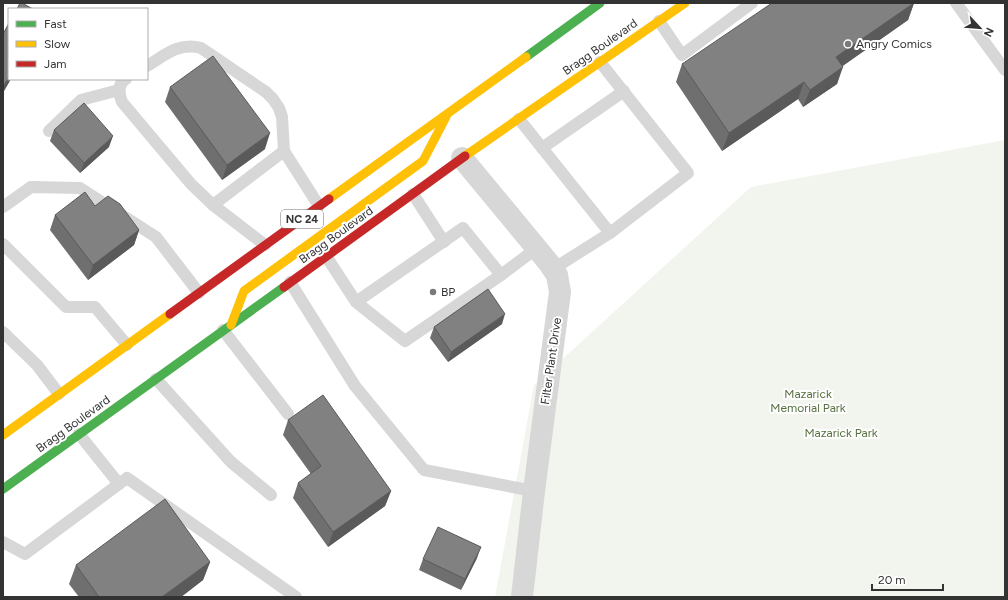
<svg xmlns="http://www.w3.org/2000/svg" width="1008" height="600" font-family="Figtree,sans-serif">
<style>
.green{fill:#f1f5ed}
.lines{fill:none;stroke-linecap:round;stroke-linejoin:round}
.lane{stroke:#d7d7d7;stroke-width:12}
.street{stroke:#d7d7d7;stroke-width:22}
.fast{stroke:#4caf50;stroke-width:9}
.slow{stroke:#ffc107;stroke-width:9}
.jam{stroke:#c62828;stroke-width:9}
.wall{fill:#6f6f6f}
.shaded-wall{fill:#5a5a5a}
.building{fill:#818181;stroke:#5a5a5a}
.poi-dot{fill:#7a7a7a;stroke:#fff;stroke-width:1.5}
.labels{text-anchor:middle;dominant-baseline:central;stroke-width:4;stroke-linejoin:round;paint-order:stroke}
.shield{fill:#fff;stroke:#707070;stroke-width:1}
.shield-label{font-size:11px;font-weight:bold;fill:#333}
.poi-label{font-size:12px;fill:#333;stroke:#fff;text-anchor:start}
.street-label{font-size:12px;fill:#333;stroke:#fff}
.park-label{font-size:12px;fill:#56703f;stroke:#fff}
</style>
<rect width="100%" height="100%" fill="#fff"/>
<path class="green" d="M1005,140V597H495L534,385L751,187Z"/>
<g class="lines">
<g class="lane">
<path d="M956,3L1005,70"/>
<path d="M659,21L682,55L752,3"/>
<path d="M600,62L688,173L610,233"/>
<path d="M147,66C165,55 179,42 201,48L266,92L273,99L279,108L282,117L284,151L319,206"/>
<path d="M126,79C117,84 119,94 122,102L191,184L213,205L265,245"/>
<path d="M519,119L610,233L553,269"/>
<path d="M49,131L81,100L119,90"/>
<path d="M542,148L624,91"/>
<path d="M413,194L444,242"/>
<path d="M213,205L284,151"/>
<path d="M3,207L31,187L80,188L156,237L199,293"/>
<path d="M3,244L66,307H95L127,345"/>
<path d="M326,256L356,302L405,341L501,275L463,228L356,302"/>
<path d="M501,275L537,248"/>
<path d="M290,282L355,386L424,470L534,491"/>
<path d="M223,330L288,414"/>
<path d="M3,332L37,365L59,394"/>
<path d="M156,379L231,462L271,495"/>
<path d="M79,434L119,484"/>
<path d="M3,542L25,554L127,478L296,597"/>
</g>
<path class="street" d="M462,158L548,262L557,275L560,292L534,491L522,597"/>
<g class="fast">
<path d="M526,57L600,3"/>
<path d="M3,489L284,287"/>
</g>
<g class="slow">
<path d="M465,156L685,3"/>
<path d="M329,199L526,57"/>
<path d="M231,325L244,291L423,161L446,117"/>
<path d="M3,435L170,314"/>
</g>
<g class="jam">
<path d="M284,287L465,156"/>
<path d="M170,314L329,199"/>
</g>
</g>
<g class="wall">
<path d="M914,3L908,20L842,66L837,84L803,107L798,99L722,151L676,82L682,64Z"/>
<path d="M170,87L265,149L222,180L165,102Z"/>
<path d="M54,130L109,147L80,173L50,141Z"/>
<path d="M95,206L139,230L134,245L88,280L50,230L55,215Z"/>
<path d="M502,324L448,362L430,338L434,327Z"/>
<path d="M288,420L391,491L385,506L328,547L293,498L298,483L311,474L283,435Z"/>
<path d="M477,558L461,590L419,570L423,559Z"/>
<path d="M210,562L203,580L181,597H79L69,584L76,565Z"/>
</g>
<g class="shaded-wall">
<path d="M914,3L908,20L830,75L836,57Z"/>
<path d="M843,67L837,84L803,107L810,90Z"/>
<path d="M9,77V79H11L3,93V89L4,85Z"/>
<path d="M804,82L798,99L722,151L729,133Z"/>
<path d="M270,133L265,149L222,180L227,165Z"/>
<path d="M113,136L109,147L80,173L84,163Z"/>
<path d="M139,230L134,245L88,280L93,265Z"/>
<path d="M505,314L502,324L448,362L451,352Z"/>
<path d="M391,491L385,506L328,547L333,532Z"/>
<path d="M481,547L477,558L461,590L465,579Z"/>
<path d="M210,562L203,580L181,597H162Z"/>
</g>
<g class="building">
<path d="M20,3H22L33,9H17Z"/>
<path d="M772,3H914L836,57L843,67L810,90L804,82L729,133L682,64Z"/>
<path d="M9,23V77L4,85L3,84V34Z"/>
<path d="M213,56L270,133L227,165L170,87Z"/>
<path d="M84,103L113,136L84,163L54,130Z"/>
<path d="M85,192L95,206L108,196L120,204L139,230L93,265L55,215Z"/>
<path d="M488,289L505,314L451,352L434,327Z"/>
<path d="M323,395L391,491L333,532L298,483L321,466L288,420Z"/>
<path d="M165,499L210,562L162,597H99L76,565Z"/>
<path d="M438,527L481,547L465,579L423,559Z"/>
</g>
<g class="poi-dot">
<circle cx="848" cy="44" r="4"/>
<circle cx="433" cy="292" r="4"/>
</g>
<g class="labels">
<rect class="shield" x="281" y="210" width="42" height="18" rx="3"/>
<g class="shield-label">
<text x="302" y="219">NC 24</text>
</g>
<g class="poi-label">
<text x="856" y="44">Angry Comics</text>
<text x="441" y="292">BP</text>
</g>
<g class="street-label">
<text transform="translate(600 47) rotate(-35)">Bragg Boulevard</text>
<text transform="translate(336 235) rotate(-36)">Bragg Boulevard</text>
<text transform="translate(551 361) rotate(-82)">Filter Plant Drive</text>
<text transform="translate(73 424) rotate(-36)">Bragg Boulevard</text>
</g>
<g class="park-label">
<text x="808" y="394">Mazarick<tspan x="808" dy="14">Memorial Park</tspan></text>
<text x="841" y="433">Mazarick Park</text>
</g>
</g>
<rect width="1008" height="600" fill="none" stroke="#333333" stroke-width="8"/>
<rect x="8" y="8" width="140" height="72" fill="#ffffff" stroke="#adadad"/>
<rect x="16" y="21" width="20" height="6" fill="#4caf50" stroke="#adadad"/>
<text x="44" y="28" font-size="12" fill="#333333">Fast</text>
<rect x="16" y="41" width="20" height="6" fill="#ffc107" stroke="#adadad"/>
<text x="44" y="48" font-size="12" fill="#333333">Slow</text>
<rect x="16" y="61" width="20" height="6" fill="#c62828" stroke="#adadad"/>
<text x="44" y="68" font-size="12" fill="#333333">Jam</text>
<g transform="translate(980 28) rotate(116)" stroke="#ffffff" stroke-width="3" paint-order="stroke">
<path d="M0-3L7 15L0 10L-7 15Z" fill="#333333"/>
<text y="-6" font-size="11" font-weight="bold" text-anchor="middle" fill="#333333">N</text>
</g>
<path d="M872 584v6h71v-6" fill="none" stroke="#333333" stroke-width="2"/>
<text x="878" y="584" font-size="12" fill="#333333" stroke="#ffffff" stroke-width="3" paint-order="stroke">20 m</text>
</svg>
